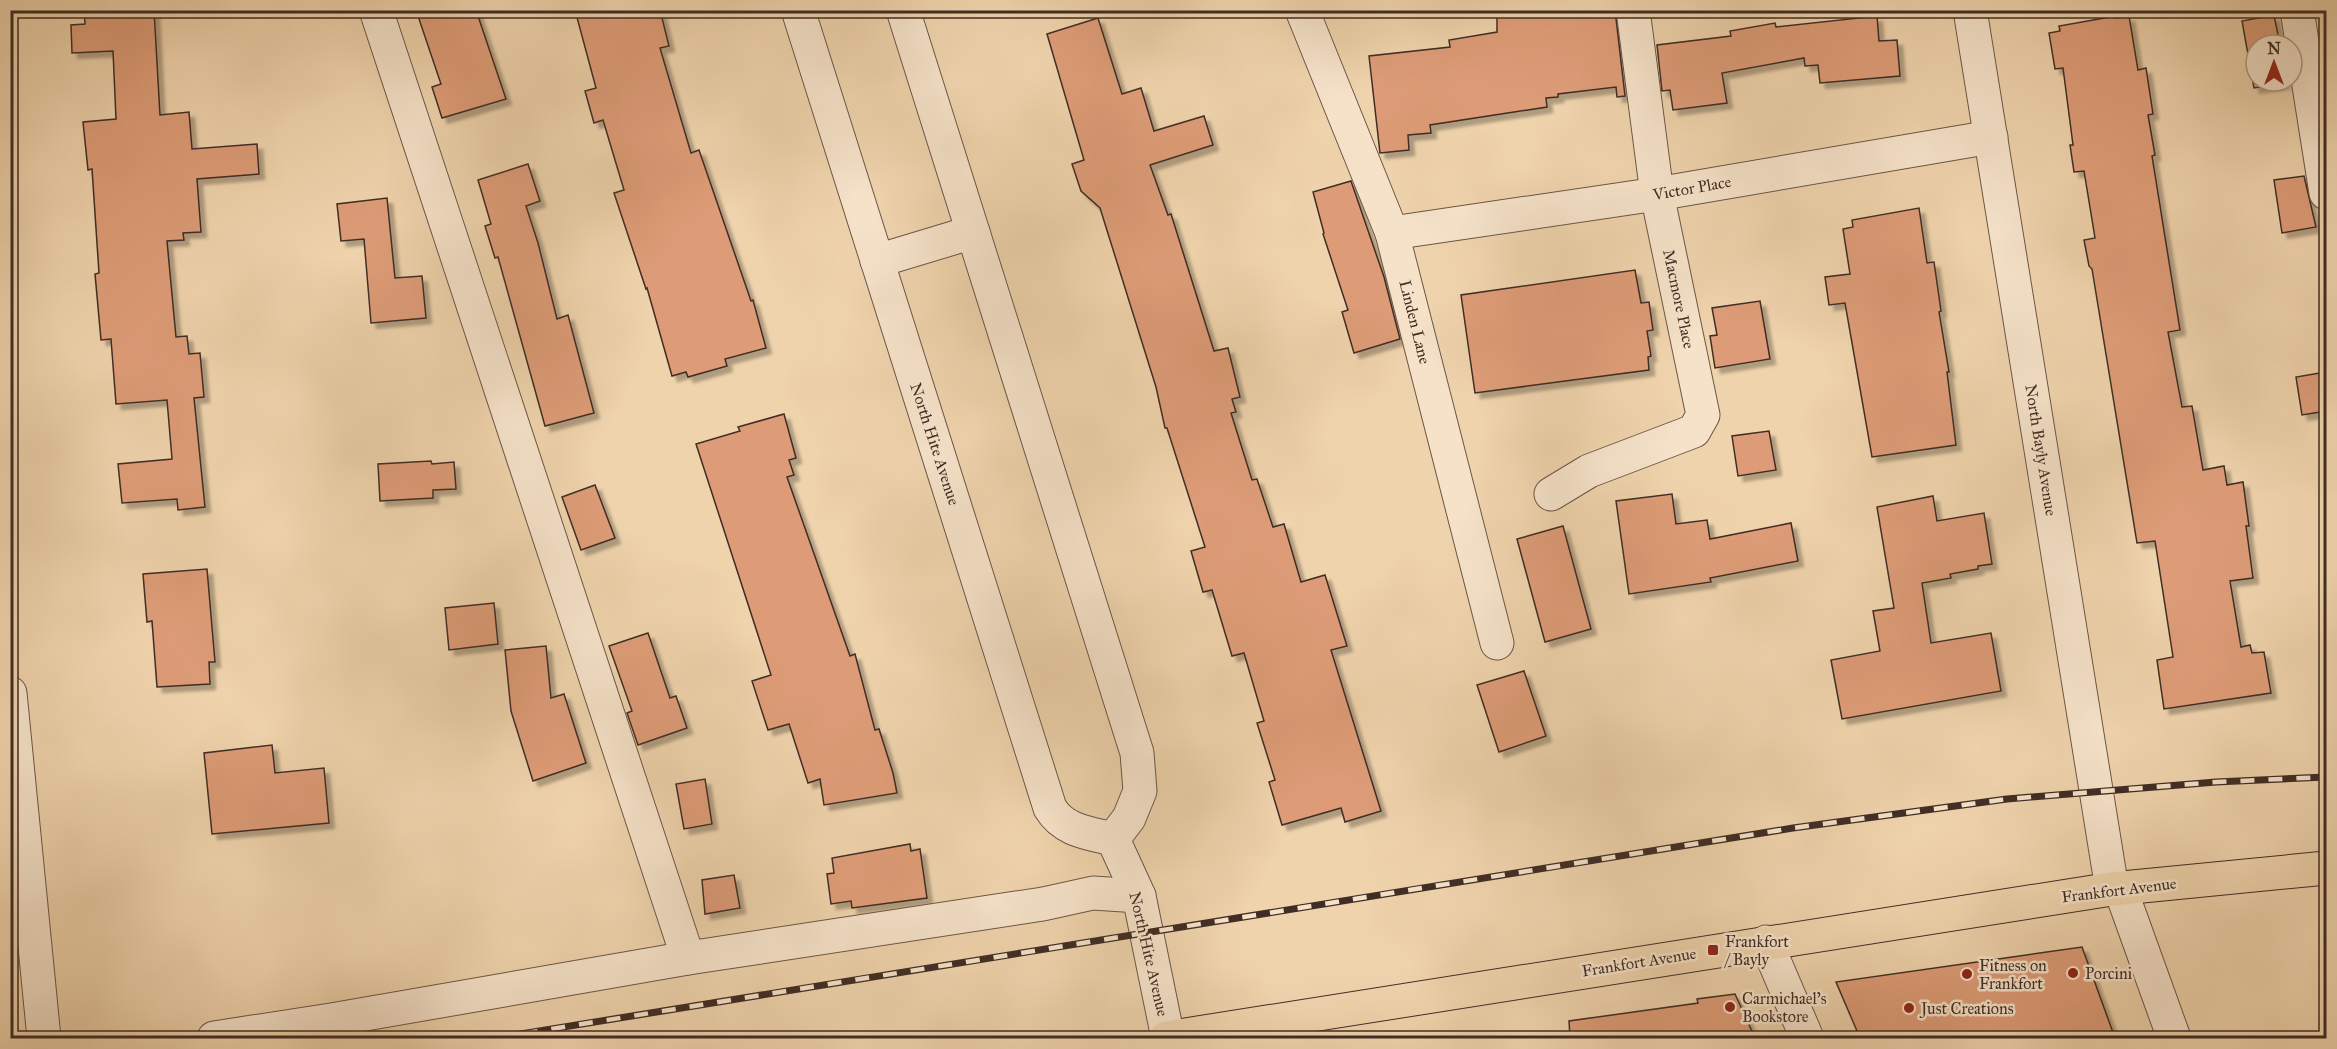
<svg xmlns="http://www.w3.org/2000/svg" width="2337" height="1049" font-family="'IM FELL Great Primer',serif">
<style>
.building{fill:#dd9c77;stroke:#402d25;stroke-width:1.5;filter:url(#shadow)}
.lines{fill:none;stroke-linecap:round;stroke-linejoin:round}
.minor-casing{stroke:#6c5647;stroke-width:35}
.major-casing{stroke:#402d25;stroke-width:35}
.minor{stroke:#f5e2c9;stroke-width:33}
.major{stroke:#efd3ac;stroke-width:33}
.rail-casing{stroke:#402d25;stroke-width:7}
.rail{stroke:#f5e2c9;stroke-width:4.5;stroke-dasharray:14;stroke-linecap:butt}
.poi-dot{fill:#8f2418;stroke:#f5e2c9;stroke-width:2}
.labels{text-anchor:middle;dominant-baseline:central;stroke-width:5;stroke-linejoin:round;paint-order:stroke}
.street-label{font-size:16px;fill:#402d25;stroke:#f5e2c9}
.poi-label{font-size:16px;fill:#402d25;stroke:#f5e2c9;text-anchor:start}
</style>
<defs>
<filter id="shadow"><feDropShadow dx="5.5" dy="5.5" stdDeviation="1.5" flood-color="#0004"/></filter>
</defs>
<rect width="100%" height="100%" fill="#efd3ac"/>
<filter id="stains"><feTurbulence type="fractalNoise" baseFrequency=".00333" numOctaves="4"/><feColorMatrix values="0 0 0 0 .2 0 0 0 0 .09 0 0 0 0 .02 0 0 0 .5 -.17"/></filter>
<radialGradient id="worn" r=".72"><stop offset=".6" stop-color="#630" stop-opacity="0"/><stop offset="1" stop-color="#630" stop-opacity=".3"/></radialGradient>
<g class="building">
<path d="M84,10H154L160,115L189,112L192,149L257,144L259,174L197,179L201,232L183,233L184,240L167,241L176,337L187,336L189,354L200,353L204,397L194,398L205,507L178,510L177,499L122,503L118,464L172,459L167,400L116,404L111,339L101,340L95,274L99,273L92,169L88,170L83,122L116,119L113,51L72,53L71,25L85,24Z"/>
<path d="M416,10H476L506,99L442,118L432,87L441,84Z"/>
<path d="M575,10H660L669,46L660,48L691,153L699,150L751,301L753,300L766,348L725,359L727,366L688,377L686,372L672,376L647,288L646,289L614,193L624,190L603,120L594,123L585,91L596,88Z"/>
<path d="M1497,10H1615L1625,96L1617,97L1616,87L1558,94V97L1546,98L1547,107L1430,125L1431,133L1408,135L1409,150L1380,153L1369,56L1450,47L1449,40L1497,32Z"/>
<path d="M2274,15L2280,45H2256V81L2287,83L2254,88L2242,21Z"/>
<path d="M1877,16L1879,41L1897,40L1900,76L1820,83L1818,65L1805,66L1804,58L1722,73L1727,103L1673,110L1670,90L1662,91L1657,45L1731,36L1730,31L1775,23L1776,27Z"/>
<path d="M2116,16V18L2129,16L2138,70L2146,68L2153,114L2148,115L2155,155L2152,156L2180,330L2168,332L2182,407L2192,406L2203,470L2224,466L2227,485L2243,482L2249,526H2246L2253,578L2230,581L2241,647L2250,645L2252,653L2264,652L2271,693L2164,709L2157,660L2173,657L2155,541L2137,543L2092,269L2089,266L2084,240L2095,238L2084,171L2074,172L2070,145H2073L2063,68L2055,69L2049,33L2060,31L2059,26Z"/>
<path d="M1098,18L1122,94L1141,88L1154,131L1204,116L1213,145L1150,165L1168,215L1171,214L1214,351L1228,348L1240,397L1232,399L1236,412L1231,413L1252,480L1257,479L1273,527L1284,524L1301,582L1325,575L1347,646L1331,650L1381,811L1345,822L1341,808L1282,825L1269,782L1275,780L1257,723L1264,721L1244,653L1232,656L1212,590L1203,592L1191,551L1205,547L1167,428H1165L1156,387L1100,208L1081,191L1072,164L1084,160L1047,34Z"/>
<path d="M528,164L540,201L526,206L538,243L557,319L568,315L594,413L545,426L498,257L495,258L485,226L491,224L478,180Z"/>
<path d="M2304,176L2316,227L2282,233L2274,180Z"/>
<path d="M1351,181L1384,277L1400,339L1354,353L1342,312L1348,310L1323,234L1324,233L1313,192Z"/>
<path d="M387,198L395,278L422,276L426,318L371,323L364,239L341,241L337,204Z"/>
<path d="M1919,208L1927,263L1934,262L1941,311L1939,312L1949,372H1947L1956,445L1872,457L1845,303L1829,305L1825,277L1850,274L1843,229L1853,227L1852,220Z"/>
<path d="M1635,270L1641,303L1649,302L1653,330L1647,331L1651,356L1648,357L1649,370L1475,393L1461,295Z"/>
<path d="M1760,301L1770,359L1715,368L1710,336L1717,335L1712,308Z"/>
<path d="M2326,372V411L2302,415L2296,377Z"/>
<path d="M784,414L796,458L789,460L794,475L787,477L850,656L855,654L875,730L879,729L893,773L897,793L824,805L820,779L808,783L789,724L768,730L752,681L771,675L696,444L740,431L738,427Z"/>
<path d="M1769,431L1776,470L1738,476L1732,436Z"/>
<path d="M431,461L432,464L454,462L456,489L433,490V498L380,501L378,464Z"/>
<path d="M595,485L615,538L581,550L562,497Z"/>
<path d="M1672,494L1676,524L1707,520L1710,539L1791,523L1798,561L1710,578L1711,582L1629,594L1616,501Z"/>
<path d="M1933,496L1937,521L1984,513L1992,564L1978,566V569L1950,574L1951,578L1922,583L1931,643L1991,633L2001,691L1842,719L1831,660L1880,651L1873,611L1894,608L1877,507Z"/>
<path d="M1563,526L1591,629L1545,642L1517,539Z"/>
<path d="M207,569L215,662H209L210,684L157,687L152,621L147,622L143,574Z"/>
<path d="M494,603L498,644L449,650L445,608Z"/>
<path d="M648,633L670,698L676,696L687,728L638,745L627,713L632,711L609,646Z"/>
<path d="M546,646L551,698L564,694L586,763L533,781L511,711L505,650Z"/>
<path d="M1524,671L1546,736L1499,752L1477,685Z"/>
<path d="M272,745L275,773L324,768L329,823L212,834L204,753Z"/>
<path d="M705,779L712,824L684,829L676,784Z"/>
<path d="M910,844L911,851L920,849L927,898L852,908L851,901L831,904L827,874L834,873L832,858Z"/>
<path d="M734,875L740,908L705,914L702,880Z"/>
<path d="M2082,947L2115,1038H1860L1836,982Z"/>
<path d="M1735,994L1755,1038H1570L1569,1021L1698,1003L1697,999Z"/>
</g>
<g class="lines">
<g class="minor-casing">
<g id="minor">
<path d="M376,10L688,958L1043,904L1093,893L1139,896"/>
<path d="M798,10L1050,808C1064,831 1088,833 1113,839L1129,818L1140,791L1137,753L903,10"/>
<path d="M1302,10L1392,233L1497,643"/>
<path d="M1970,10L2112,889"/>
<path d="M2297,10L2326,193"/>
<path d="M1392,233L1657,194L1991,137"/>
<path d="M877,261L973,232"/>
<path d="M1551,494L1589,471L1694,431L1703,415L1657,194L1633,10"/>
<path d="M10,693L44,1038"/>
<path d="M1113,839L1139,896L1168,1038"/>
<path d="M2120,888L2174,1038"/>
<path d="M1766,942L1807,1038"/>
<path d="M214,1038L331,1020L688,958"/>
</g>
</g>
<g class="major-casing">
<path id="major" d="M1166,1038L2112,889L2326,868"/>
</g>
<use href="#minor" class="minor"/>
<use href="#major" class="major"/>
<g class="rail-casing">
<path id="rail" d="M496,1038L1793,828L2007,799L2216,782L2326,777"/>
</g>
<use href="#rail" class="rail"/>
</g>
<g class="poi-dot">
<rect x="1707" y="944" width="12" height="12" rx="3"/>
<circle cx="2073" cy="973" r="6"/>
<circle cx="1967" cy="974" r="6"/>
<circle cx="1730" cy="1007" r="6"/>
<circle cx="1909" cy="1008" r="6"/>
</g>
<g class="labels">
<g class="street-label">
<text transform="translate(1692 188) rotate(-10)">Victor Place</text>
<text transform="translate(1679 299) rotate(78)">Macmore Place</text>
<text transform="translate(1415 322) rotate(76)">Linden Lane</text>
<text transform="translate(935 444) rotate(72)">North Hite Avenue</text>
<text transform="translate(2041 450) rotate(81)">North Bayly Avenue</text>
<text transform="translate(2119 890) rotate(-7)">Frankfort Avenue</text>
<text transform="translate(1149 954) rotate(77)">North Hite Avenue</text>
<text transform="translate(1639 962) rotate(-9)">Frankfort Avenue</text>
</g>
<g class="poi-label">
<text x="1725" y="941">Frankfort<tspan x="1725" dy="18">/ Bayly</tspan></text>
<text x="1979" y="965">Fitness on<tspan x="1979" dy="18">Frankfort</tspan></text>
<text x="2085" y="973">Porcini</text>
<text x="1742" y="998">Carmichael's<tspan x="1742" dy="18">Bookstore</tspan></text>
<text x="1921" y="1008">Just Creations</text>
</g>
</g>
<rect width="2337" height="1049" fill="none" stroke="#efd3ac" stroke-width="36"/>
<rect x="12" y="12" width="2313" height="1025" fill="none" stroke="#402d25" stroke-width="3"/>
<rect x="18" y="18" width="2301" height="1013" fill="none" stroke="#402d25" stroke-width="1.5"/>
<g transform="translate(2274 63)"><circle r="28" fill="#f5e2c9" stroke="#ad9a87" stroke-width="1.5"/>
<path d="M0-4.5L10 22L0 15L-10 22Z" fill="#8f2418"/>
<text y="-9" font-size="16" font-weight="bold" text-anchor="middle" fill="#402d25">N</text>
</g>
<rect width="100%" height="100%" filter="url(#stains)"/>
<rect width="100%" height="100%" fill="url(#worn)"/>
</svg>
